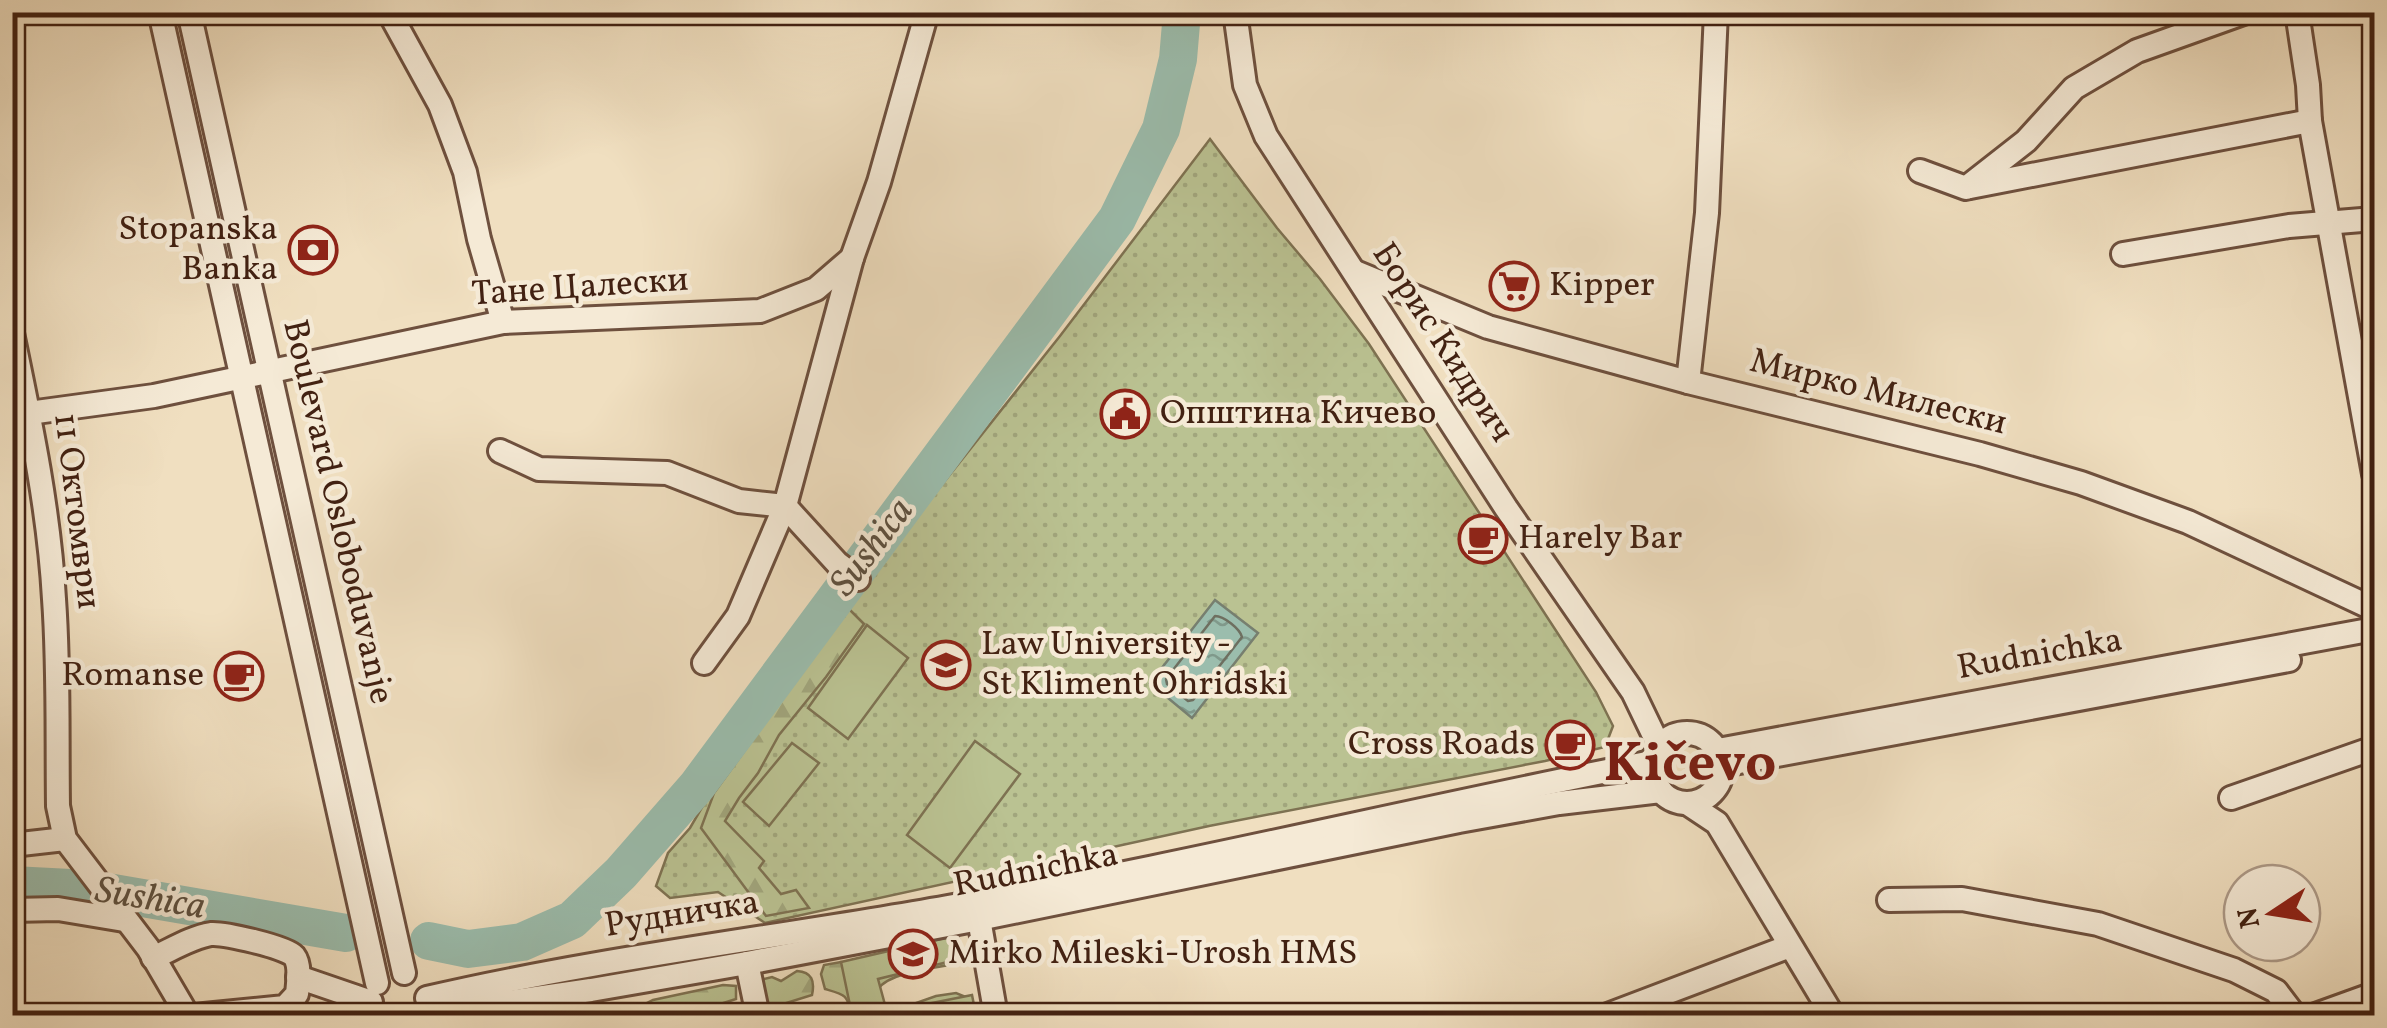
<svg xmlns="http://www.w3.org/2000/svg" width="2387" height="1028" font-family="Vollkorn,serif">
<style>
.grass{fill:url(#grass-dots);stroke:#7e7252;stroke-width:2.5}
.forest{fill:url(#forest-firs);stroke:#7e7252;stroke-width:2.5}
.green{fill:#bac292;stroke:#7e7252;stroke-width:2.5}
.water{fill:url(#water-ripples);stroke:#777f6f;stroke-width:2.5}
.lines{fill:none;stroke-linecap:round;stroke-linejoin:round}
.shore{stroke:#6e6f60;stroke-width:2.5}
.river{stroke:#9bbdad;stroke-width:38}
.minor-casing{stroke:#6e503e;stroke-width:28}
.minor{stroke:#f5ead6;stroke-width:22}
.labels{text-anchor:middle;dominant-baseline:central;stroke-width:9;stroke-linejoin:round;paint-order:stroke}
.poi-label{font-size:35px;fill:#422112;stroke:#f5ead6;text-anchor:start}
.street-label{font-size:35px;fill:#422112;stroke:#f5ead6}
.water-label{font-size:38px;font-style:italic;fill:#5d5040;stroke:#f5ead6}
.town-label{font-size:55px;font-weight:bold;fill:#7a1f14;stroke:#f5ead6}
</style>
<defs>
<pattern id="grass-dots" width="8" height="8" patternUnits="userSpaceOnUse" patternTransform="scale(2.5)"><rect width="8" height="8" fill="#bac292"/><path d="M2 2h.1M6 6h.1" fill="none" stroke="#a1a67d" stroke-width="1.8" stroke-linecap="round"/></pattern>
<pattern id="forest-firs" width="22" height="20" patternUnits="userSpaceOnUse" patternTransform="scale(2.5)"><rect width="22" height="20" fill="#bac292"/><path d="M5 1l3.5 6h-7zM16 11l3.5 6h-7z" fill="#a1a67d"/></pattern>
<pattern id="water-ripples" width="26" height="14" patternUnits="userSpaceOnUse" patternTransform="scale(2.5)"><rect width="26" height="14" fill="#9bbdad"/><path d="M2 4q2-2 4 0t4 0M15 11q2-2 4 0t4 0" fill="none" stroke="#80998b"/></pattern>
</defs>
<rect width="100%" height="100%" fill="#f0dfc0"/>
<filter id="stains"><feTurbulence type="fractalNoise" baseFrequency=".002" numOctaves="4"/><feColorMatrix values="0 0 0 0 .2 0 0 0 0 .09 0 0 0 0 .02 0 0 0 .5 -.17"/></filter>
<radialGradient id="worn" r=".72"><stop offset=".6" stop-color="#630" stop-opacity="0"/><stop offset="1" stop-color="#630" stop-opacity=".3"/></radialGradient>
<path class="grass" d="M1210,139L1277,228L1320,279L1369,344L1596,692L1613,726L1605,747L1545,761L1209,826L765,923L718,892L670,898L656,886L668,853L690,828L708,797L859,589L1060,336Z"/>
<g class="forest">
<path d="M848,608L864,624L826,677L779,735L758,773L739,798L725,821L764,861L759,868L781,894L796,890L809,908L766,916L701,828L714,793Z"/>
<path d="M951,941L955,964C935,968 890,972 878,989L884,1011L888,1013L936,996L956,993L971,999V1015H853C846,994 846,995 825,989L821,974L824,965L841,962L852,965L892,949L927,942Z"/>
<path d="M797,971C812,972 815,981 812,995L780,1005L760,1004V980L772,977L781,981Z"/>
<path d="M723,985L736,986V999C707,1008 675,1020 646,1014L645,1004L653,1000Z"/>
</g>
<g class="green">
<path d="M867,625L908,658L848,739L808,708Z"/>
<path d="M975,741L1020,774L950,868L907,835Z"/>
<path d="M792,743L819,763L769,826L743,802Z"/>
<path d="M958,935L964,958L878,979L887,1012L972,995L976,1015H852L841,962Z"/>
</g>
<path class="water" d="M1215,600L1258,633L1192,718L1150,683Z"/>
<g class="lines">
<path class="shore" d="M1215,616C1224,616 1240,629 1242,637L1193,700L1188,701L1167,684L1166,679Z"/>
<g class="river">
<path d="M12,885L90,889L346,933"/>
<path d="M429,941L468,949L522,942L572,920L621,873L697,786L1117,219L1161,129L1178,59L1182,12"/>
</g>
<g class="minor-casing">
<g id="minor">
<path d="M160,12L377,983"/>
<path d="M189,12L404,973"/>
<path d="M389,12L440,105L465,172L479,239L503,322"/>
<path d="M1235,12L1245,85L1266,136L1506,508L1633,692L1659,746"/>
<path d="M2297,12L2308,85L2310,121L2374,474"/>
<path d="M1920,171L1966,188L2026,141L2074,88L2137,51L2246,12"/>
<path d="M1970,187L2310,121"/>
<path d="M2123,254L2289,226L2374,219"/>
<path d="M1355,272L1488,327L1688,382L1980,454L2081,483L2188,522L2374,609"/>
<path d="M12,333C30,420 49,509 54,599C59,667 57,737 58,806L65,839L148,948L188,1016"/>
<path d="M1688,382L1707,213L1716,12"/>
<path d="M12,412L29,413L154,396L503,322L760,311L816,289L852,258"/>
<path d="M500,451L539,469L667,473L739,501L785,506L837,563L858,579"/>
<path d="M704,663L738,616L785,506L852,258L879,182L927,12"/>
<circle cx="1687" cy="768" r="35"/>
<path d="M1718,750L2374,629"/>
<path d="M1723,765L2289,660"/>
<path d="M2231,798L2374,748"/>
<path d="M1687,803L1717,823L1833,1016"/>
<path d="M12,845L65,839"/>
<path d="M1889,900L1962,899L2098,924L2234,970L2276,991L2295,1016"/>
<path d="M12,910L58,909L124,920"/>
<path d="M979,919L996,1016"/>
<path d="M153,958C171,950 192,937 211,934C224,933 286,947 294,956C301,965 298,984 297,994L285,1007L194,1016"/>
<path d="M747,963L758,1016"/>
<path d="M298,977L371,1002"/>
<path d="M427,998C599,958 775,938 948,907C1184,865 1417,808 1652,762"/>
<path d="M425,1014L591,990L747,963L979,919L1459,821L1559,803L1661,791"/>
<path d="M1605,1016L1790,946"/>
<path d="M2313,1016L2374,994"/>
</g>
</g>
<use href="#minor" class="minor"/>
</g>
<defs>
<g id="bank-ring" transform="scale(2.5)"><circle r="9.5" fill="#f5ead6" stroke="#8f2418" stroke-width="1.5"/><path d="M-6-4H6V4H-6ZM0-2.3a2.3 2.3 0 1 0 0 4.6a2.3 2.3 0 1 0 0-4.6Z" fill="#8f2418"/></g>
<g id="supermarket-ring" transform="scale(2.5)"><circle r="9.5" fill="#f5ead6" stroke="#8f2418" stroke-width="1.5"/><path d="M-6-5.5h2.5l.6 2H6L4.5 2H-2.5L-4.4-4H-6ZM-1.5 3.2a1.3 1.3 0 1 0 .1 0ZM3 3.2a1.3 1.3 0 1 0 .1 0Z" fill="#8f2418"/></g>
<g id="civic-ring" transform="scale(2.5)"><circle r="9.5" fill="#f5ead6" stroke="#8f2418" stroke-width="1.5"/><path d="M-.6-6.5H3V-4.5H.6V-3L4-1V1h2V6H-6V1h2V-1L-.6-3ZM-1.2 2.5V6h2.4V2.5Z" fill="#8f2418"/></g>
<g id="cafe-ring" transform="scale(2.5)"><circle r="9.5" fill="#f5ead6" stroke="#8f2418" stroke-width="1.5"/><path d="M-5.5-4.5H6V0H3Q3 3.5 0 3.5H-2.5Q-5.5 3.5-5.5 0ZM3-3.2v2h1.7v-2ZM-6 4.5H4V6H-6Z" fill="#8f2418"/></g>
<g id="university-ring" transform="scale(2.5)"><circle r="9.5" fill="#f5ead6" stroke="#8f2418" stroke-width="1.5"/><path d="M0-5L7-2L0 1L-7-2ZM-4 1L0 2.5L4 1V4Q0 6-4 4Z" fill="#8f2418"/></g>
</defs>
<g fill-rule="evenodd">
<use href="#bank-ring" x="313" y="250"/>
<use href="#supermarket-ring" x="1514" y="286"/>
<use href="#civic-ring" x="1125" y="414"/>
<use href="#cafe-ring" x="1483" y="539"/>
<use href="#university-ring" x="946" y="665"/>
<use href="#cafe-ring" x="239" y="676"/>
<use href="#cafe-ring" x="1570" y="745"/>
<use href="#university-ring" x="913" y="954"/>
</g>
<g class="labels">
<g class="poi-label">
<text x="278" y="230" text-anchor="end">Stopanska<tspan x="278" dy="40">Banka</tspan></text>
<text x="1549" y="286">Kipper</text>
<text x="1160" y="414">Општина Кичево</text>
<text x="1518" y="539">Harely Bar</text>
<text x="981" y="645">Law University -<tspan x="981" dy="40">St Kliment Ohridski</tspan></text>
<text x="204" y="676" text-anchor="end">Romanse</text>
<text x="1535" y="745" text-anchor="end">Cross Roads</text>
<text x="948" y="954">Mirko Mileski-Urosh HMS</text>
</g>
<g class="street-label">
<text transform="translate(580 288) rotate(-4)">Тане Цалески</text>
<text transform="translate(1442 343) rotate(57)">Борис Кидрич</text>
<text transform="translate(1878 393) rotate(14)">Мирко Милески</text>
<text transform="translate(76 511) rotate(83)">11 Октомври</text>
<text transform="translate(337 512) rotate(77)">Boulevard Osloboduvanje</text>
<text transform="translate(2040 655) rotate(-10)">Rudnichka</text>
<text transform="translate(1036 871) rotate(-11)">Rudnichka</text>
<text transform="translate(682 915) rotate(-9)">Рудничка</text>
</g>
<g class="water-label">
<text transform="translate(873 548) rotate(-53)">Sushica</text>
<text transform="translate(150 900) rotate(9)">Sushica</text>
</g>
<g class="town-label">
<text x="1690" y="766">Kičevo</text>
</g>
</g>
<rect width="2387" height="1028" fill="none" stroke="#f0dfc0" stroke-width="50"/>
<rect x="15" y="15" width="2357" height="998" fill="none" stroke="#422112" stroke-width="5"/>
<rect x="25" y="25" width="2337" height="978" fill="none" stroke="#422112" stroke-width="2.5"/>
<g transform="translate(2272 913) rotate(258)"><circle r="48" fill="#f5ead6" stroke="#ad9a88" stroke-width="2.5"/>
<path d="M0-8L18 38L0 25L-18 38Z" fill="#8f2418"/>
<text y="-15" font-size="28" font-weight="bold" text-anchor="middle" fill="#422112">N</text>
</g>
<rect width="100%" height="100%" filter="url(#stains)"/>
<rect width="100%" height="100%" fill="url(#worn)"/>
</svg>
